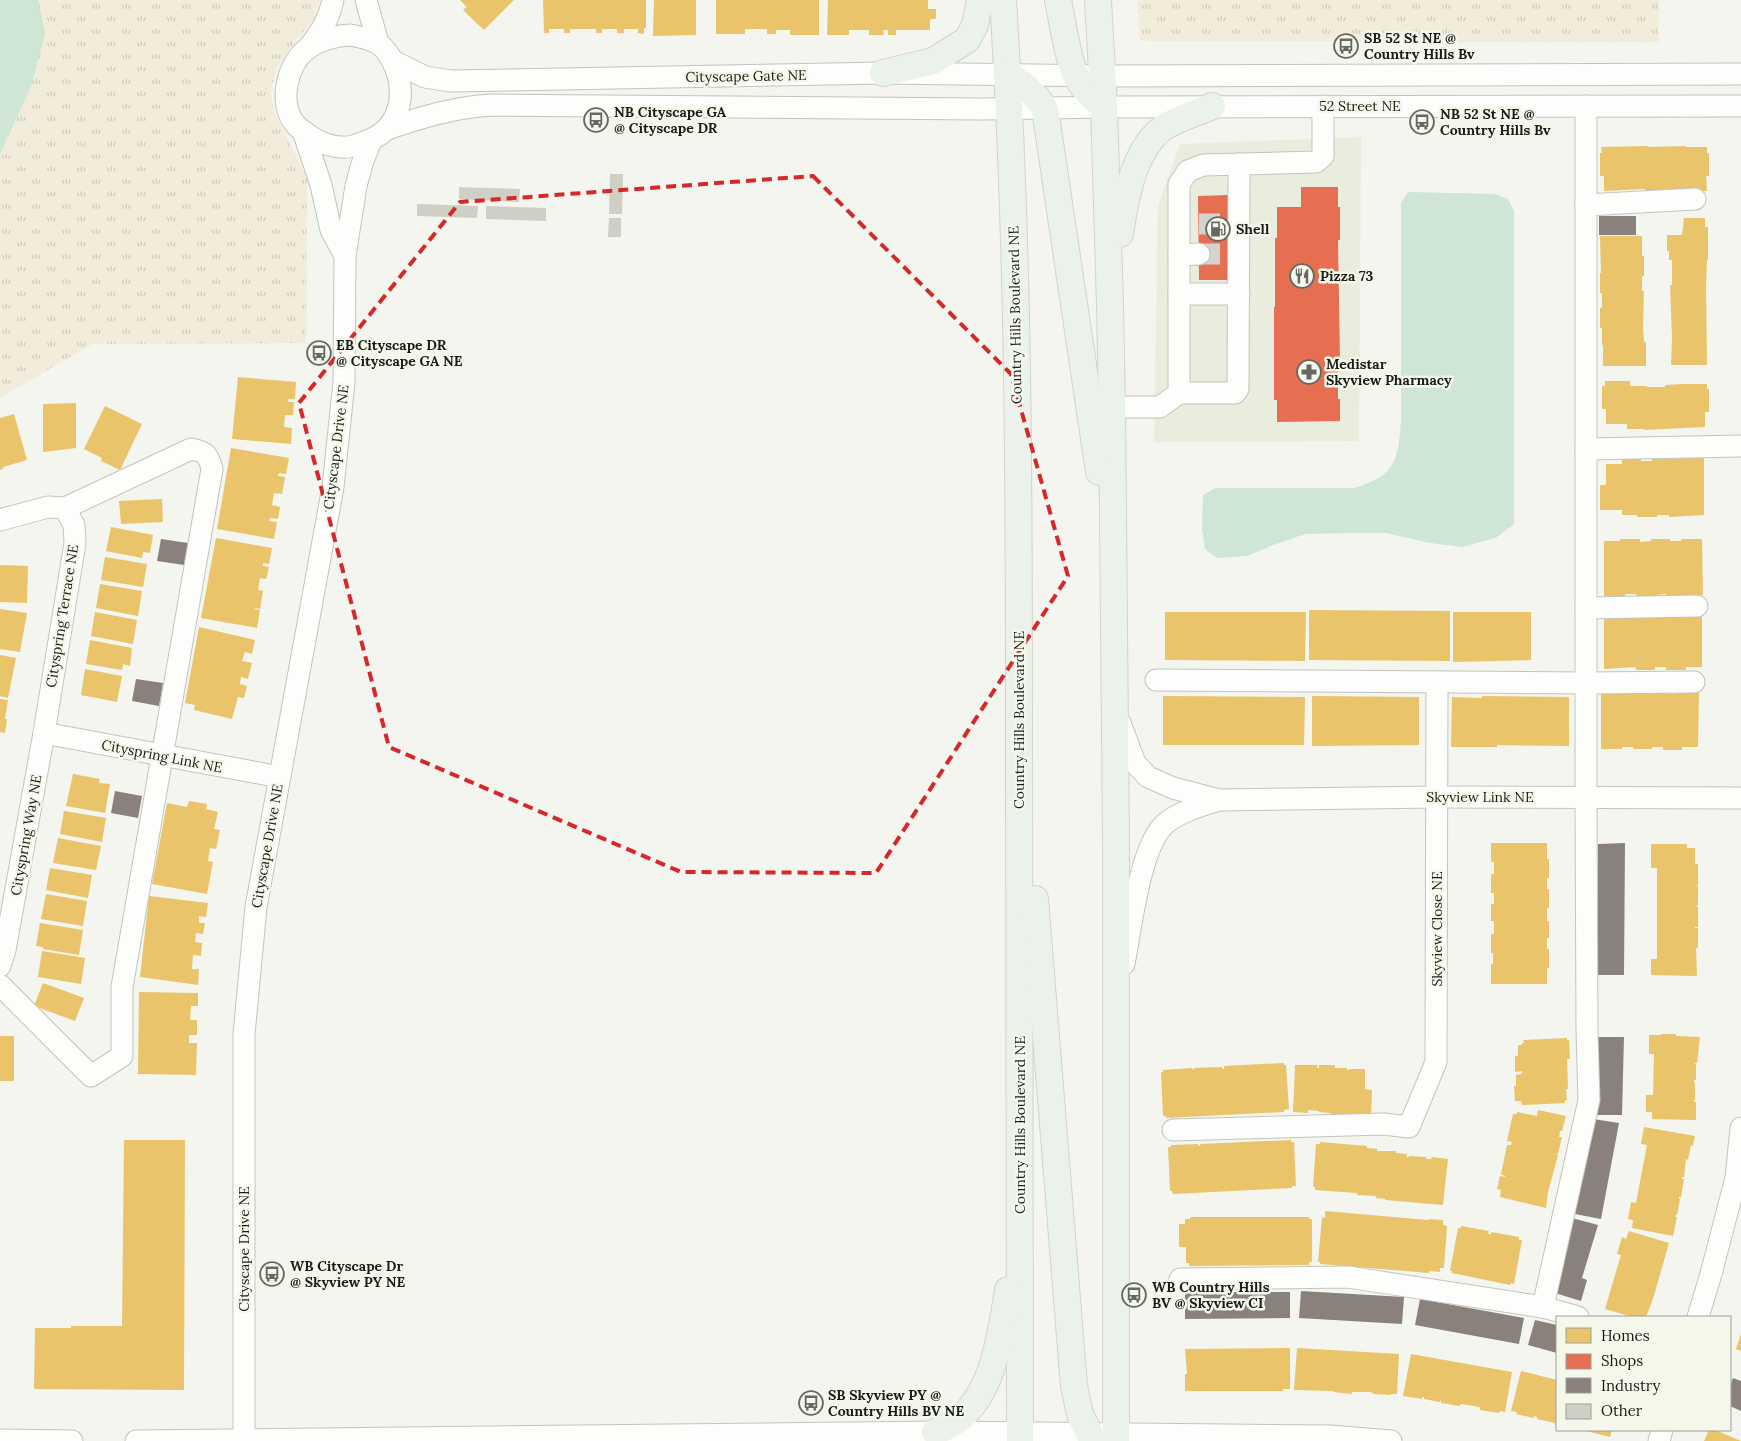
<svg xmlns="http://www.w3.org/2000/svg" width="1741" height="1441" font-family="Lora,serif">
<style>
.built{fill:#e9edde}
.grass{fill:url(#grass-tufts)}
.water{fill:#cfe5d5}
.homes{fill:#e9c46a}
.shops{fill:#e76f51}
.industry{fill:#8a817c}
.building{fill:#cfcfc6}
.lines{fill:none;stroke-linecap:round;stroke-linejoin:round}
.minor-tunnel{stroke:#d3d4ce;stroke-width:21;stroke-dasharray:21 11;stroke-linecap:butt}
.minor-casing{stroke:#c2c4be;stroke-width:23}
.major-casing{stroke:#d2d2cf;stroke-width:28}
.minor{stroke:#fdfefc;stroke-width:21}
.major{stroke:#ebf2e9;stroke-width:26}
.marked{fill:none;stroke:#d62828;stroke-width:4;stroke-dasharray:10 6;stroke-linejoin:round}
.labels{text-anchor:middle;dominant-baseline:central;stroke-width:5;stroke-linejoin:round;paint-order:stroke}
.poi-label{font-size:14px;font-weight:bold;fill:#1b1c18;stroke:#f4f8eb;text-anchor:start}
.street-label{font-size:14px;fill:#1b1c18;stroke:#f4f8eb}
</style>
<defs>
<pattern id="grass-tufts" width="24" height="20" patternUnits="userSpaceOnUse" patternTransform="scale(1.25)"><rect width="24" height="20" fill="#f2ecdb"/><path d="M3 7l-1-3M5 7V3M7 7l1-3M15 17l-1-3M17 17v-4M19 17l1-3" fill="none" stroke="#cfcabb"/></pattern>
</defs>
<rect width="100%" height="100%" fill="#f3f5ee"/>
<path class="built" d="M1361,137L1359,441L1154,442L1158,206L1180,144Z"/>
<g class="grass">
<path d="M0,0H320L314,19L289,49L277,67L271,89L273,110L307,178L306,343L92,344L0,398Z"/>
<path d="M1137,0H1659V42L1140,41Z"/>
</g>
<g class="water">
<path d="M0,0H38L45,33L32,84L0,154Z"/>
<path d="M1408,192L1495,194L1508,199L1514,211V524L1497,537L1463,547L1430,543L1386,533H1350L1305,534L1273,545L1247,556L1217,558L1205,549L1202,529L1203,495L1215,488H1354C1396,476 1398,461 1401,420V203Z"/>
</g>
<g class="homes">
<path d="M460,0H514L484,30L463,10L467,7Z"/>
<path d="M543,0H646V28H644V34L638,33V29H624V33H617V29H602V33H596V29H570V33H564V29H549V33H544Z"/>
<path d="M654,0H696V35L653,36Z"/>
<path d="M716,0H819V35H790V30H776V34H767V29H745V34H716Z"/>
<path d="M828,0H928V9H936V19H930V30H896V35H888V30H883L884,35H869V30H849V35H827Z"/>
<path d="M1648,146V147L1686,146L1685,147H1707V153H1709V176H1706L1707,191H1682V189H1664V191H1645V189L1604,191V176H1600V153H1602L1601,147Z"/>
<path d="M1684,218H1705V227H1708V260H1707L1706,285L1707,365H1672L1671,364L1672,338L1670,285H1672V260H1669V251H1667V235H1682Z"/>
<path d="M1600,236H1642V256H1644V276H1642V291H1644L1643,325L1644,342H1646V366H1603V345H1602V328H1600V308H1602V293H1600V273H1601Z"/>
<path d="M238,377L296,382L295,399H288V402H294L293,415H285L284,427L292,428L291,444L232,439Z"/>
<path d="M1605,381H1630V386H1647V387H1665V385L1682,384H1707V389H1709V412H1705V427L1644,430V429H1627V424H1606V409H1602V386H1605Z"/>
<path d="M76,403V448L43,452V404Z"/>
<path d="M105,406L142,424L120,470L101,461L102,458L84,449Z"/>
<path d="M14,414L27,460L3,467L4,468L0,470V418Z"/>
<path d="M231,448L289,458L286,474L279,473L278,476L285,477L282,494L274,493L272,505L280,507L278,519L270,518L269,521L277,522L274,539L217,529Z"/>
<path d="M1704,458V515L1669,517V515H1657V517H1637V515H1622V510H1600V485H1606V464H1622V459H1641V461H1652V459Z"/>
<path d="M162,499L163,522L121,524L119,501Z"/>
<path d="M111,527L153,535L150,553L143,552L142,558L106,551Z"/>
<path d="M216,538L272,548L269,564L263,563V566L269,567L266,579L260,578L258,590L263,591L260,609L255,608V609L260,610L257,628L201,618Z"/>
<path d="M1620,539H1640V542L1651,541V539H1670V541H1681V539H1702L1703,595H1686V596H1666V594L1656,595V596H1636V594H1625V596H1604V541H1620Z"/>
<path d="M105,557L147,564L143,587L101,580Z"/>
<path d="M0,565L28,566L27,603L0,602Z"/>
<path d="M100,584L142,591L138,616L96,608Z"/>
<path d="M0,609L27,613L20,652L0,649Z"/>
<path d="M1309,610L1450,611V661L1309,660Z"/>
<path d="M1702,611V667H1686V670H1666V667H1655V670H1636V667L1604,669V614Z"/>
<path d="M95,612L137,620L133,644L91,636Z"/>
<path d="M1165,612H1306L1305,661L1165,660Z"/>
<path d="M1453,612H1531V660L1453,662Z"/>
<path d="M199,627L255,640L252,654L245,652L242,661L252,663L248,679L241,677L240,684L247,686L244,698L238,697L232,719L194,710L195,705L185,703Z"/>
<path d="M90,640L132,648L130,666L123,664L122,670L86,664Z"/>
<path d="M0,655L16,658L8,698L0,696Z"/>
<path d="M85,669L122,676L117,702L81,695Z"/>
<path d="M1617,691H1637V694H1647V692H1667V694H1678V691H1699L1698,747H1682V750H1663V747H1652V749H1633V747H1622V749H1601V693H1617Z"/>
<path d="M1163,696L1305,697L1304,745H1163Z"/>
<path d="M1312,696L1419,697V745L1312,746Z"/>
<path d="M1482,696L1569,697V746L1497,745V747H1451L1452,697L1482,698Z"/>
<path d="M0,699L8,700L5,719H7L5,733L0,732Z"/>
<path d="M73,774L100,779L99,783L110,784L105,813L66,806Z"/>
<path d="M189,801L207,804L206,809L218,812L214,829L220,830L216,849L210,848L208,861L213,862L207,894L152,884L167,803L187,807Z"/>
<path d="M64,811L106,818L102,842L60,834Z"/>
<path d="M58,838L101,846L96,870L53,863Z"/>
<path d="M1491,843H1547V859H1549V878H1547V889H1549V908H1547V921H1549V938H1547V949H1549V968H1547V984H1491V964H1493V953H1491V934H1494V921H1491V904H1494V893H1491V874H1494V862H1491Z"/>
<path d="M1651,844H1687V848H1695V864H1698V885H1695L1698,886V905L1696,907H1698V927H1695V928H1698V948H1696L1697,976L1651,975V959H1657V868H1651Z"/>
<path d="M50,868L92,875L88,898L46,890Z"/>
<path d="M46,894L87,901L83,926L41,919Z"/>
<path d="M149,896L208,903L206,917L199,916V923H205L203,934L196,933L195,942L202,943L201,956L193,955L192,969H199L198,985L140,977Z"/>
<path d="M40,923L83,930L79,955L43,949V947L36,946Z"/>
<path d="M42,951L85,958L81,984L38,977Z"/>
<path d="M43,983L84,998L75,1021L34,1006Z"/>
<path d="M139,992L198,993V1006H191L190,1020H197V1035H189V1043H197L196,1075L138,1074Z"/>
<path d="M1661,1034H1676V1036L1700,1037L1697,1063H1694L1696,1064V1080H1694V1083H1695V1100H1694V1102H1696V1120L1652,1119V1112H1646V1095H1653L1654,1054H1649V1035H1661Z"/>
<rect x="0" y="1036" width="14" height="45"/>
<path d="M1567,1038V1040H1569L1570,1059H1567L1568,1089H1566L1567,1100H1565V1103L1522,1105L1521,1101H1515L1514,1086H1516V1075L1522,1074V1071L1515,1072V1056H1518V1045H1522V1043H1524L1523,1040Z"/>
<path d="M1284,1063V1065H1286L1289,1109L1284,1110V1112L1166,1118V1116H1163L1161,1072H1163V1070L1192,1068L1194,1070V1068L1222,1067V1069H1224V1066Z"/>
<path d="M1295,1065H1318L1317,1068H1319V1065H1335V1068H1347V1070H1349V1069H1365V1089L1372,1090L1371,1117L1355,1116V1114H1345V1115H1330V1113L1319,1112V1111L1308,1110V1113L1293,1112Z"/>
<path d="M1538,1110L1566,1116L1562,1131H1560L1559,1137H1562L1558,1154L1555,1153L1558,1155L1548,1192L1546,1208L1500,1197L1501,1190L1497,1189L1500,1176L1505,1177V1176L1501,1174L1507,1145H1511L1512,1142L1507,1141L1513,1114H1517V1112L1537,1116Z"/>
<path d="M1644,1127L1695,1136L1693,1146L1691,1145L1688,1160L1686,1159L1684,1177H1682V1179H1684L1681,1197H1679V1199H1680L1677,1215L1676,1214L1675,1217H1677L1673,1236L1632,1228L1633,1220L1628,1219L1631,1202L1636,1203L1647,1145L1641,1144Z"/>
<path d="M124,1140H185L184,1390L34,1389L35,1328H71V1326H122Z"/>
<path d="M1291,1140V1142H1294L1296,1186H1292V1188L1173,1194L1172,1191H1170L1168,1147H1171V1145L1198,1144V1146L1201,1145L1200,1144Z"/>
<path d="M1320,1142L1367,1146V1148L1377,1149V1151H1396V1153L1407,1154V1157H1409V1156L1426,1157V1159H1431L1432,1157L1448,1159L1443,1205L1385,1200L1386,1199L1376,1198L1375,1195L1374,1196L1357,1195V1193L1315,1190V1187H1313L1316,1144H1320Z"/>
<path d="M1325,1211L1428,1220L1429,1219L1443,1220V1225L1447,1226L1444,1268H1440V1272L1429,1271V1273L1320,1264V1262H1318L1322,1217L1325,1218Z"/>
<path d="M1190,1217H1309V1219H1312V1262H1309V1265L1189,1266V1263H1186V1247H1179V1224H1185V1219H1190Z"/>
<path d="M1461,1226L1489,1231L1488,1234H1491V1232L1519,1237V1240H1522L1514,1284L1511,1283L1510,1285L1452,1273V1271H1450L1458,1228H1461Z"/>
<path d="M1629,1231L1669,1243L1653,1299L1646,1317H1633L1605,1309L1621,1255L1617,1254L1622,1237L1626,1239Z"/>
<path d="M1741,1334V1351L1736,1349Z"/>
<path d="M1290,1348V1389H1283V1391H1185V1374H1187L1185,1349Z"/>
<path d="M1297,1348L1399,1354L1397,1394H1391V1395L1373,1394V1393L1370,1392H1352V1394L1333,1392V1391L1294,1390Z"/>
<path d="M1411,1354L1512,1372L1505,1412L1500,1411L1499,1413L1480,1410V1407L1461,1404L1460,1406L1441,1403V1401L1440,1400V1402L1424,1399V1397H1422V1399L1403,1396Z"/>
<path d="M1521,1371L1557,1380V1425H1555V1423L1537,1419V1417L1534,1416V1418L1516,1414L1517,1412L1511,1411Z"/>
<path d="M1582,1430H1612L1610,1437Z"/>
<path d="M1709,1430H1715L1741,1441H1704Z"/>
</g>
<g class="shops">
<path d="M1301,187H1338V207H1340V240H1338L1340,361H1338V399H1340V421L1277,422V400H1274V307H1275V238H1277V207H1301Z"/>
<path d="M1228,195L1229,280H1199L1198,196Z"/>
</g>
<g class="industry">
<rect x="1599" y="216" width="37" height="19"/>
<path d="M161,539L188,543L184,565L157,561Z"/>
<path d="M136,679L163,683L159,706L132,701Z"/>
<path d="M115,791L142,796L138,818L111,813Z"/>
<path d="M1625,843L1624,975H1598V844Z"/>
<path d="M1597,1037H1624L1622,1115H1596Z"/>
<path d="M1593,1119L1619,1123L1601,1219L1575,1214Z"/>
<path d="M1572,1218L1598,1225L1582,1278L1587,1280L1581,1301L1555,1293Z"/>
<path d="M1301,1291L1404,1297L1402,1324L1299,1318Z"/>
<path d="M1185,1292H1290V1318L1185,1319Z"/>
<path d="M1420,1299L1524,1318L1519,1344L1415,1325Z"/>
<path d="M1535,1320L1557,1325V1353L1528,1345Z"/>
<path d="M1733,1378L1741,1381V1411L1730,1406V1386Z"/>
</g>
<g class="building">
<path d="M610,174H623L622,214H609Z"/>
<path d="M459,187L520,189L519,202L459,199Z"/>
<path d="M417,204L478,206L477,218L417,216Z"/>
<path d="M486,206L546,208V221L486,219Z"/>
<path d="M609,218H621V237H608Z"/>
</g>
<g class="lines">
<g class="minor-tunnel">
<path d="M1199,224H1228"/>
<path d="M1199,254H1229"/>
</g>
<g class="minor-casing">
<g id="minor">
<path d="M366,0L378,43"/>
<path d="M350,35C360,37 371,39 379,44C387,50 392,59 396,69C407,100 397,132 364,142C357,145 349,148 342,147C331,147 319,142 310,136C305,132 299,129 295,124C278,103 287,64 307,49C320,39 335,36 350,35Z"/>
<path d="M309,47C321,32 329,19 333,0"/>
<path d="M393,61L425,77L451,81L883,73L1102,76L1741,74"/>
<path d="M387,129C422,117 455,107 492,105L982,109L1104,107L1741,106"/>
<path d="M303,131L321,185L331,230L345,256"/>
<path d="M1586,205L1695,199"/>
<path d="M1179,255L1199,254"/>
<path d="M1179,294H1239"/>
<path d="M1179,393H1235L1238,389L1239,164"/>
<path d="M1112,407H1160L1179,393V184L1188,171L1203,165L1316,162L1323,156V106"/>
<path d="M1586,449L1741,446"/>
<path d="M0,520L48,507L65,508L74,525L75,543L44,733L5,950L0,966"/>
<path d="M1586,608L1697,606"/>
<path d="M1156,680L1586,683L1694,682"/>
<path d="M1120,723L1135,763L1148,777L1173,788L1219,800L1437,797L1741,798"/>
<path d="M44,733L280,777"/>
<path d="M1124,964C1131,929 1140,844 1166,823C1181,811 1201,806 1219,800"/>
<path d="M0,985L91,1076L122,1056V987L212,469C208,454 206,452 191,449L65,508"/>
<path d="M1173,1130L1384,1124L1409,1127L1436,1062L1437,682"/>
<path d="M1180,1279L1348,1277L1543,1307L1578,1317"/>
<path d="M1543,1307L1589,1100L1587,1031L1586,797V106"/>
<path d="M1698,1317L1711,1274L1736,1178L1741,1128"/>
<path d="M0,1440L72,1441"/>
<path d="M136,1441L935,1432L1330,1436L1391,1441"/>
<path d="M244,1441V1034L256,907L333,487L344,382L345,256L356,186L362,164L371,140"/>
<path d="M1659,1441L1662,1430"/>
</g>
</g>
<g class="major-casing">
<g id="major">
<path d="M1003,0C1019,248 1019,497 1019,746C1020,977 1020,1209 1020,1441"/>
<path d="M1058,0C1063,24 1066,51 1075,74C1081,87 1093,98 1104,107"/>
<path d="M1098,0L1104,107L1110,304L1112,407L1116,844V1441"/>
<path d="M883,73L933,61L967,40L975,25L980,0"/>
<path d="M1007,74C1023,84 1035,93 1045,109L1099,472"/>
<path d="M1120,234C1125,200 1134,146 1166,126C1180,118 1197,113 1212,106"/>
<path d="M1035,899L1074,1386L1080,1414L1093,1441"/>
<path d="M935,1432C942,1429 950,1426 956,1421C994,1395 1001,1332 1008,1290"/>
</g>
</g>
<use href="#minor" class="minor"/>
<use href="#major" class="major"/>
</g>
<path class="marked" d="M813,176L1011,374L1068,576L876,873L681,872L389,747L299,403L460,202Z"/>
<defs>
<g id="bus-ring" transform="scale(1.25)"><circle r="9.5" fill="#f4f8eb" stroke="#676863" stroke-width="1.5"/><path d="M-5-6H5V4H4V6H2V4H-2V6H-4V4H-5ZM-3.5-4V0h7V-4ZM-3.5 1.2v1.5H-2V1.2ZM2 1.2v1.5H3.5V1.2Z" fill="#676863"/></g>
<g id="fuel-ring" transform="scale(1.25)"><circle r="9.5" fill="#f4f8eb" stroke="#676863" stroke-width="1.5"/><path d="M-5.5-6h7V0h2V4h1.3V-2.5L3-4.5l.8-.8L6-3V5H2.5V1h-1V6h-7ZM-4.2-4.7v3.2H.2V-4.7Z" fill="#676863"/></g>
<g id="restaurant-ring" transform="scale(1.25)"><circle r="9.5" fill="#f4f8eb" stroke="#676863" stroke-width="1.5"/><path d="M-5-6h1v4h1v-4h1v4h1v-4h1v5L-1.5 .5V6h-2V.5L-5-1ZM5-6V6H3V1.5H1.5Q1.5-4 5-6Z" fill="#676863"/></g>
<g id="pharmacy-ring" transform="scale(1.25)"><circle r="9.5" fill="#f4f8eb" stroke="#676863" stroke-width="1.5"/><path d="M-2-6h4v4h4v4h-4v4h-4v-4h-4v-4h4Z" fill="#676863"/></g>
</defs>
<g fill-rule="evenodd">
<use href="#bus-ring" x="1346" y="46"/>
<use href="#bus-ring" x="596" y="120"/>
<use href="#bus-ring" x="1422" y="122"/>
<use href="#fuel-ring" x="1218" y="229"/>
<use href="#restaurant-ring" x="1302" y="276"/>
<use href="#bus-ring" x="319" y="353"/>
<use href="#pharmacy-ring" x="1309" y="372"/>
<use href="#bus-ring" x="272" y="1274"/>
<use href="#bus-ring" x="1134" y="1295"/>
<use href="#bus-ring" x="811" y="1403"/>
</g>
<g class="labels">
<g class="poi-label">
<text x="1364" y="38">SB 52 St NE @<tspan x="1364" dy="16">Country Hills Bv</tspan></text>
<text x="614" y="112">NB Cityscape GA<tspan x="614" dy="16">@ Cityscape DR</tspan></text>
<text x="1440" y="114">NB 52 St NE @<tspan x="1440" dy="16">Country Hills Bv</tspan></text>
<text x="1236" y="229">Shell</text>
<text x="1320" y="276">Pizza 73</text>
<text x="336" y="345">EB Cityscape DR<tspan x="336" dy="16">@ Cityscape GA NE</tspan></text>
<text x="1326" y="364">Medistar<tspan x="1326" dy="16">Skyview Pharmacy</tspan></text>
<text x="290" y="1266">WB Cityscape Dr<tspan x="290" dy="16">@ Skyview PY NE</tspan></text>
<text x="1152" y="1287">WB Country Hills<tspan x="1152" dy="16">BV @ Skyview CI</tspan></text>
<text x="828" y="1395">SB Skyview PY @<tspan x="828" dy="16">Country Hills BV NE</tspan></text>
</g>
<g class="street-label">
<text transform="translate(746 76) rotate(-1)">Cityscape Gate NE</text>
<text x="1360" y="106">52 Street NE</text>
<text transform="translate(1015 315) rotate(-91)">Country Hills Boulevard NE</text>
<text transform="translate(336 447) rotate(-83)">Cityscape Drive NE</text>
<text transform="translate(62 616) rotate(-81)">Cityspring Terrace NE</text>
<text transform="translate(1019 720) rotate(-90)">Country Hills Boulevard NE</text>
<text transform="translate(162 756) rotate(11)">Cityspring Link NE</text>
<text x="1480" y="797">Skyview Link NE</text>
<text transform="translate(26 835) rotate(-80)">Cityspring Way NE</text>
<text transform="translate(267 846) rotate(-80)">Cityscape Drive NE</text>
<text transform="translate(1437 929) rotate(-90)">Skyview Close NE</text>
<text transform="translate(1020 1125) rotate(-90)">Country Hills Boulevard NE</text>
<text transform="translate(244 1249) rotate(-90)">Cityscape Drive NE</text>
</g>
</g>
<rect x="1556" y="1316" width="175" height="115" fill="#f4f8eb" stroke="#9da097"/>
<rect x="1566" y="1328" width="25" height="15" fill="#e9c46a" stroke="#9da097"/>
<text x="1601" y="1341" font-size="15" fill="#1b1c18">Homes</text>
<rect x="1566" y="1354" width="25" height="15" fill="#e76f51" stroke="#9da097"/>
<text x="1601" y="1366" font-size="15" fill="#1b1c18">Shops</text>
<rect x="1566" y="1378" width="25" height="15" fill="#8a817c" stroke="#9da097"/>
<text x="1601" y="1391" font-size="15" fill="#1b1c18">Industry</text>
<rect x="1566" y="1404" width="25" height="15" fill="#cfcfc6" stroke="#9da097"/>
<text x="1601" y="1416" font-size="15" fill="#1b1c18">Other</text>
</svg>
